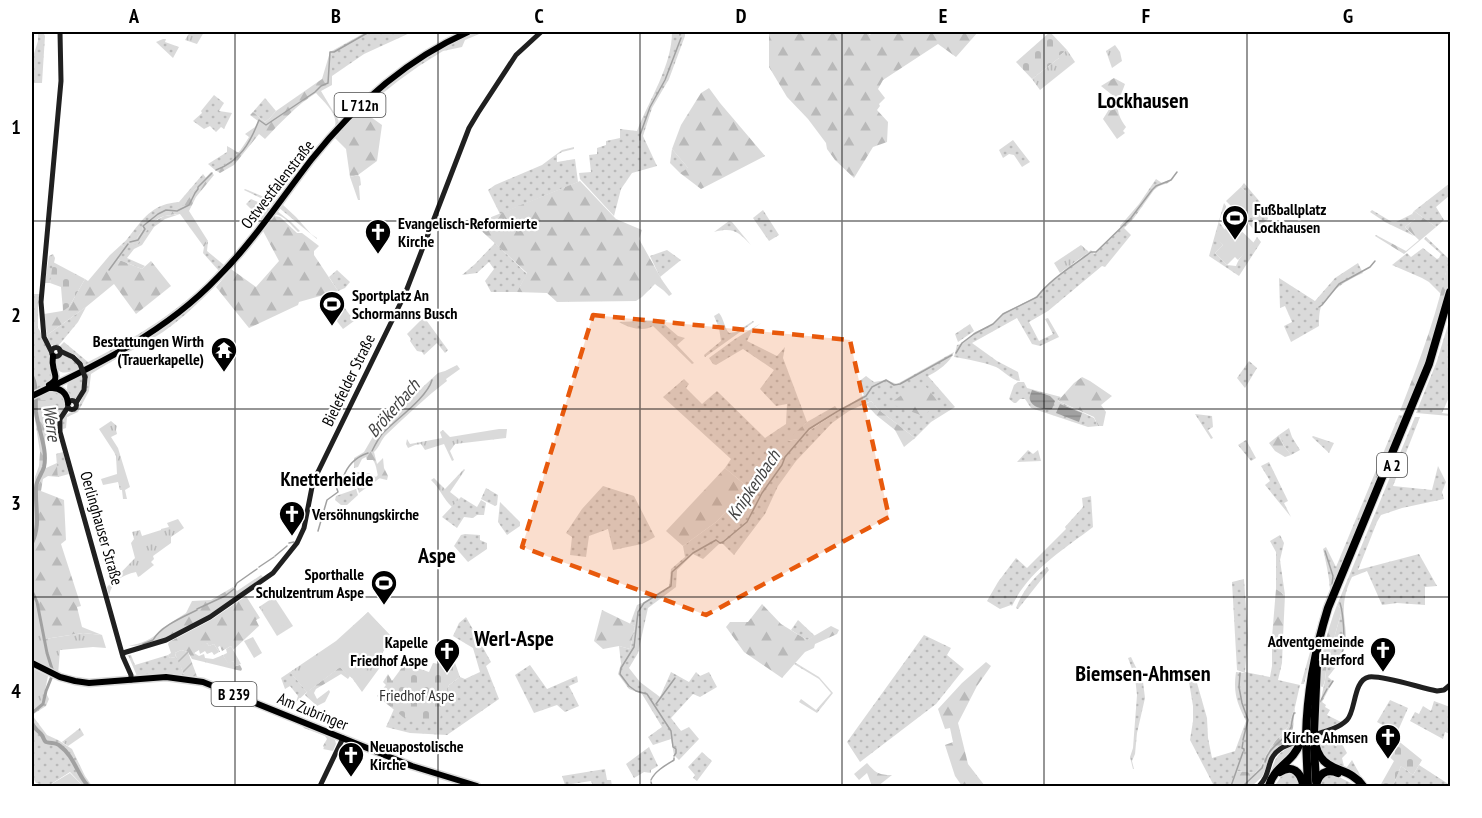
<svg xmlns="http://www.w3.org/2000/svg" width="1482" height="818" font-family="'PT Sans Narrow',sans-serif">
<style>
.grass{fill:url(#grass-dots)}
.forest{fill:url(#forest-firs)}
.cemetery{fill:url(#cemetery-stones)}
.park{fill:url(#park-tufts)}
.garden{fill:url(#garden-furrows)}
.pitch{fill:#dadada}
.water{fill:url(#water-rules)}
.lines{fill:none;stroke-linecap:round;stroke-linejoin:round}
.stream{stroke:#a1a1a1;stroke-width:1.5}
.canal{stroke:#a1a1a1;stroke-width:3}
.river{stroke:#a1a1a1;stroke-width:4}
.primary-casing{stroke:#dbdbdb;stroke-width:9}
.motorway-casing{stroke:#dbdbdb;stroke-width:10}
.secondary{stroke:#202020;stroke-width:5}
.primary{stroke:#000;stroke-width:6}
.motorway{stroke:#000;stroke-width:8}
.motorway-bridge-casing{stroke:#dbdbdb;stroke-width:10;stroke-linecap:butt}
.secondary-bridge{stroke:#202020;stroke-width:5}
.motorway-bridge{stroke:#000;stroke-width:8}
.marked{fill:#e8590c;fill-opacity:0.2;stroke:#e8590c;stroke-width:4.5;stroke-dasharray:12 8;stroke-linejoin:round}
.grid{fill:none;stroke:#000;stroke-width:1.5;stroke-opacity:0.55}
.labels{text-anchor:middle;dominant-baseline:central;stroke-width:4.5;stroke-linejoin:round;paint-order:stroke}
.shield{fill:#fff;stroke:#4c4c4c;stroke-width:1.5}
.shield-label{font-size:15px;font-weight:bold;fill:#000}
.street-label{font-size:16px;fill:#000;stroke:#fff}
.poi-label{font-size:16px;font-weight:bold;fill:#000;stroke:#fff;text-anchor:start}
.park-label{font-size:16px;fill:#313131;stroke:#fff}
.water-label{font-size:18px;font-style:italic;fill:#424242;stroke:#fff}
.quarter-label{font-size:20px;font-weight:bold;fill:#000;stroke:#fff}
.district-label{font-size:22px;font-weight:bold;fill:#000;stroke:#fff}
.neatline{fill:none;stroke:#000;stroke-width:2}
.grid-label{font-size:20px;text-anchor:middle;font-weight:bold;fill:#000}
</style>
<defs>
<pattern id="grass-dots" width="8" height="8" patternUnits="userSpaceOnUse" patternTransform="scale(1.5)"><rect width="8" height="8" fill="#dadada"/><path d="M2 2h.1M6 6h.1" fill="none" stroke="#b9b9b9" stroke-width="1.8" stroke-linecap="round"/></pattern>
<pattern id="forest-firs" width="22" height="20" patternUnits="userSpaceOnUse" patternTransform="scale(1.5)"><rect width="22" height="20" fill="#dadada"/><path d="M5 1l3.5 6h-7zM16 11l3.5 6h-7z" fill="#b9b9b9"/></pattern>
<pattern id="cemetery-stones" width="16" height="16" patternUnits="userSpaceOnUse" patternTransform="scale(1.5)"><rect width="16" height="16" fill="#dadada"/><path d="M2 7V4a2 2 0 0 1 4 0v3zM10 15v-3a2 2 0 0 1 4 0v3z" fill="#b9b9b9"/></pattern>
<pattern id="park-tufts" width="24" height="20" patternUnits="userSpaceOnUse" patternTransform="scale(1.5)"><rect width="24" height="20" fill="#dadada"/><path d="M3 7l-1-3M5 7V3M7 7l1-3M15 17l-1-3M17 17v-4M19 17l1-3" fill="none" stroke="#b9b9b9"/></pattern>
<pattern id="garden-furrows" width="10" height="10" patternUnits="userSpaceOnUse" patternTransform="scale(1.5)"><rect width="10" height="10" fill="#dadada"/><path d="M-1 1l2-2M0 10L10 0M9 11l2-2" fill="none" stroke="#b9b9b9"/></pattern>
<pattern id="water-rules" width="6" height="5" patternUnits="userSpaceOnUse" patternTransform="scale(1.5)"><rect width="6" height="5" fill="#a1a1a1"/><path d="M0 2.5h6" fill="none" stroke="#898989"/></pattern>
</defs>
<rect width="100%" height="100%" fill="#fff"/>
<g class="grass">
<path d="M38,32H43L45,36L42,83H32V60L38,41Z"/>
<path d="M366,32H412L364,54L332,76V55L330,52Z"/>
<path d="M473,32H484L465,40L462,47L443,51L419,66L398,81L366,107L363,112L361,110L334,137L282,204L296,217L311,234L317,238V239L278,207C302,177 324,143 351,116C387,81 428,54 473,32Z"/>
<path d="M672,32H685V36L669,79L652,108L643,136L657,166L632,173L621,189L614,216L580,179L579,173L591,172L589,155L597,154V148L606,145V141L620,138V129L637,131C649,100 672,66 672,32Z"/>
<path d="M163,39H166L165,42L179,47L173,58L156,42Z"/>
<path d="M368,93L275,205L244,190L245,189L276,202C304,163 333,126 368,93Z"/>
<path d="M214,95L224,103L219,111L232,113L224,129L221,127L216,132L210,126L204,129L193,121L202,113L201,111Z"/>
<path d="M265,98L276,111L270,118L265,122L253,112Z"/>
<path d="M1013,140L1030,162L1022,167L1014,155L1009,154L1003,158L999,150Z"/>
<path d="M227,146L239,153L229,163L215,170L208,164L227,152Z"/>
<path d="M574,147V149L562,152L557,155V162L575,159L578,182L500,214L488,190L495,185L542,165L562,150Z"/>
<path d="M672,149L689,169L680,173L670,163Z"/>
<path d="M203,174L206,178L194,190L188,202L184,206L177,208L143,224L142,231L132,245L144,235L150,224L164,216L180,214L165,219L154,227L142,245L134,249L127,258L145,266L142,269L117,259L126,248L121,245C126,241 127,239 131,234C146,215 154,204 179,202Z"/>
<path d="M1174,178L1168,183L1159,186L1154,190L1134,218L1124,228L1131,235L1105,267L1102,266L1048,311L1029,322L1039,341L1053,334L1045,319L1048,318L1059,337L1040,346L1032,344L1017,318L972,343L997,361L1018,372L1020,381C1011,380 1004,371 996,367C983,362 967,359 954,357L957,345L961,344L975,332L993,324L1003,313L1034,298L1070,265L1074,264L1091,250L1094,254L1121,228L1120,226L1139,204L1156,179L1162,183Z"/>
<path d="M1244,183L1266,209L1268,219L1255,231L1246,221L1260,207L1241,187Z"/>
<path d="M1450,183V195L1436,207L1444,220L1436,227L1414,211Z"/>
<path d="M251,199L273,209C253,234 233,260 210,283C175,317 128,348 83,366L76,355L62,350L60,346L64,342L88,362C136,338 181,310 219,271L203,253L204,247L208,241L207,251L224,265L245,242L262,220L246,204Z"/>
<path d="M1224,203L1226,206L1225,211L1222,213L1219,222L1225,230L1217,238L1223,245L1215,253L1227,265L1236,266C1240,254 1251,248 1257,237L1261,242L1239,276L1209,256Z"/>
<path d="M276,210L291,222L300,231L298,232C291,225 284,215 274,214C241,257 207,301 163,332C140,347 114,359 91,374L89,391L78,412L67,417L66,428L63,429C61,415 66,414 77,410C82,396 90,390 86,373L125,352L155,333L204,295Z"/>
<path d="M763,210L779,235L769,241L753,218Z"/>
<path d="M1372,210L1392,222H1396L1412,214L1416,218L1405,227L1414,236L1385,222L1370,212Z"/>
<path d="M729,221L732,222L751,245C738,232 734,227 714,232Z"/>
<path d="M1426,237L1449,259L1441,294L1429,282L1422,278L1392,265L1407,253L1411,257L1423,248L1437,259L1439,258L1441,254L1424,239Z"/>
<path d="M495,243L527,274L517,292H491L485,281L494,269L489,262L477,273L462,275L475,264Z"/>
<path d="M667,250L681,260L660,277L650,256Z"/>
<path d="M53,254L55,258L50,283H45L49,256Z"/>
<path d="M1358,263L1363,273C1347,280 1330,290 1321,307C1319,312 1319,320 1319,326L1291,342L1284,326L1292,322L1285,306L1280,308L1279,278L1315,301L1335,278Z"/>
<path d="M337,270L350,282L345,288L338,291L329,277Z"/>
<path d="M32,294H40V297L38,299V328L40,331L44,342L49,350L52,358L54,374L51,382L32,392Z"/>
<path d="M342,304L354,321L343,329L332,315Z"/>
<path d="M86,307L78,322L59,345H51L48,340L47,335Z"/>
<path d="M719,313C724,319 724,327 729,333L736,332L753,321L754,322L705,357L704,355L721,341L719,328L714,316Z"/>
<path d="M424,317L448,350L445,353L437,343L424,355L422,352L417,351L410,341L411,339L407,334Z"/>
<path d="M1450,318V395L1442,413L1450,414V416L1416,413L1437,361Z"/>
<path d="M667,320L664,324L678,336L685,338L677,345L694,363L692,364L653,326C644,332 629,328 619,322Z"/>
<path d="M761,323L753,329L747,341L777,356L785,347L783,358L807,422L788,441L798,439L807,432L864,395L857,383L866,376L874,382L886,380L897,384L954,352C950,363 938,371 928,376L955,407L931,422L915,438L879,410L871,401L849,411L832,423L796,461L778,486L765,514L734,555L723,544H719L703,559L693,554L677,570L676,587L648,608L638,653L629,668L640,682L660,697L671,672L689,682L696,672L700,676L709,672L717,687L700,697L693,694L671,718L681,731L689,727L699,739L679,760L674,755L671,739L653,745L648,737L662,727L642,694L629,689L618,674L621,664L619,646L630,649L635,626L630,624L637,605L647,601L669,587L671,569L685,557L683,546L716,522L749,488L725,468L731,459L663,397L684,379L689,384L686,388L702,404L717,391L765,438L786,424L787,404L776,406L760,389L774,370L743,349L716,365L713,364L709,358L735,339Z"/>
<path d="M970,324L974,331L958,342L955,334Z"/>
<path d="M62,355C71,357 74,360 80,368C68,374 53,377 57,358Z"/>
<path d="M1249,361L1257,368L1245,388L1237,378Z"/>
<path d="M82,374C85,384 82,391 76,398L73,399C67,396 66,388 68,382Z"/>
<path d="M1018,382H1024L1027,388L1061,397L1058,401L1094,418L1098,426L1088,427L1031,408L1025,399H1020L1016,403H1014L1009,399L1014,385Z"/>
<path d="M50,389H56L67,400C65,412 57,413 57,425V411L47,400H41L38,395Z"/>
<path d="M1195,414L1212,416L1213,427L1208,430L1213,438L1211,439Z"/>
<path d="M1399,415L1405,416L1321,620L1304,684H1301L1323,606L1330,589C1329,576 1326,562 1323,549L1326,547L1336,567Z"/>
<path d="M1415,417H1420L1393,486L1432,490L1438,466L1446,482L1442,492L1444,499L1402,508L1381,515L1377,522L1358,570L1419,554L1437,586L1425,587V605L1397,603L1382,605L1367,571L1352,577C1346,589 1343,601 1344,615C1345,631 1350,644 1339,658L1336,657L1332,667L1335,668L1328,677L1333,681L1322,702L1326,705L1325,707L1330,710L1327,715L1341,722L1318,732L1320,704L1325,680L1327,663L1342,610L1337,605Z"/>
<path d="M1289,428L1292,437L1300,450L1291,455L1284,446L1279,435Z"/>
<path d="M1313,436L1334,443L1329,453L1312,437Z"/>
<path d="M1246,440L1256,458L1251,461L1238,445Z"/>
<path d="M1028,450L1033,454L1038,450L1041,461L1017,462Z"/>
<path d="M63,452L69,474L58,477L56,454Z"/>
<path d="M1269,462L1288,501L1284,503L1291,517L1265,485L1270,481L1261,466Z"/>
<path d="M354,472H364V474L369,473L376,477L378,475L380,478L359,493L355,480Z"/>
<path d="M603,486L634,496L655,537L642,544L613,550L608,529L589,536L586,557L570,555L572,537L566,533L582,509Z"/>
<path d="M486,488L498,495L497,505L495,506L481,499Z"/>
<path d="M356,489L358,495L347,505H341L335,500L336,496Z"/>
<path d="M1091,496L1093,527C1063,550 1029,570 1012,606L1011,605L1000,609L987,601L998,582L1016,558L1027,568L1066,529L1065,527L1083,507L1082,498Z"/>
<path d="M461,497L477,507L481,500L486,503L484,515H477L473,518L464,517L457,528L442,517Z"/>
<path d="M500,502L520,522V526L507,535L498,522Z"/>
<path d="M465,534L480,535V540L487,543V549L468,562L454,546L461,535Z"/>
<path d="M1280,535L1284,543L1280,560L1285,595L1276,589V552L1270,541Z"/>
<path d="M1047,567L1049,570L1018,609L1016,608C1022,592 1033,577 1047,567Z"/>
<path d="M1244,579L1248,638L1245,672L1270,677L1272,666V637H1283L1282,663L1278,680L1300,685L1295,707L1288,727L1271,746L1261,766L1255,773L1236,771L1230,786H1213V784L1190,740L1193,721V706L1188,676H1195L1207,718L1208,738L1212,758L1235,751L1246,721C1237,703 1233,693 1236,672L1245,673L1237,670L1232,582Z"/>
<path d="M466,617L491,662L486,666L499,699L447,735L410,733L386,727L394,709L404,717L448,689L449,685L460,677L465,679L480,672L473,648L453,636L459,623Z"/>
<path d="M798,620L815,636L807,640L791,630Z"/>
<path d="M924,635L951,648L947,655L964,669L936,704L860,762L847,742Z"/>
<path d="M128,655H131L135,665L168,655L170,658L176,657L179,661L184,675L153,674L137,676Z"/>
<path d="M1131,657L1143,682L1145,698L1137,733L1135,754L1132,761L1134,769H1133L1130,757L1133,748L1137,695L1135,677L1128,658Z"/>
<path d="M796,663L819,677L833,693L817,713L799,702L801,699L816,710L831,693L819,679L794,664Z"/>
<path d="M530,665L547,689L577,676L578,682L569,686L579,706L565,712L557,705L534,713L515,675Z"/>
<path d="M290,672L307,692L296,702L298,696L290,686L285,689L281,678Z"/>
<path d="M45,691L49,699L46,706L32,715L47,735L58,740L72,749L85,776L92,786H83L70,772L48,786L36,783L32,776V711L42,705Z"/>
<path d="M1390,700L1408,708L1397,733L1377,722Z"/>
<path d="M1434,701L1450,707L1448,716L1450,717V734L1445,732L1443,739L1410,721L1415,712L1419,714L1423,706L1431,711Z"/>
<path d="M1335,730L1325,737V740L1336,746L1341,742L1347,753L1342,758L1344,766L1347,767L1352,760L1365,784L1321,756L1318,737Z"/>
<path d="M1298,744L1267,786H1263C1278,765 1268,754 1298,744Z"/>
<path d="M649,747L658,766L651,770V773L644,772L634,778L626,764Z"/>
<path d="M702,752L712,761L697,781L693,778L695,775L688,767Z"/>
<path d="M1419,765L1450,785V786H1393L1401,766L1413,775Z"/>
<path d="M605,769L607,780H611L612,786H593L591,781L565,785L562,776Z"/>
<path d="M1284,772C1297,773 1298,774 1301,786H1276V784Z"/>
<path d="M1327,773L1337,776L1357,786H1319L1320,779Z"/>
</g>
<g class="forest">
<path d="M769,32H866L870,35L872,32H978L956,57L938,44L883,80L878,89L885,98L879,104L880,106L877,110L888,122L887,142L873,147L854,178L835,160L827,149L826,143L808,119L787,97L769,67Z"/>
<path d="M330,52L332,55V85L321,91L339,121L335,126C338,114 324,102 316,93C297,105 281,122 265,139L259,134L234,165L220,173L215,170C233,162 239,153 249,137L245,134L255,127L258,121L250,115L253,112L265,122L270,118L276,111L322,79Z"/>
<path d="M1114,78L1125,84C1118,103 1113,109 1126,127L1123,131L1125,133L1117,139L1103,119L1116,98L1101,86Z"/>
<path d="M709,88L720,103L765,156L701,189L680,173L688,168L672,149L681,125L701,93Z"/>
<path d="M361,110L382,125L377,161L358,175L350,177L346,149L334,137Z"/>
<path d="M211,172L214,175L196,197L189,211L208,241L204,247L180,214C153,215 151,224 139,244L131,245L130,240L137,238L142,231L143,224L154,215L164,210L184,206L194,190Z"/>
<path d="M580,181L616,219L642,230L639,239L662,280L672,294L669,296C664,290 660,288 655,284L642,297L636,301L557,302L547,293L517,292L527,273L474,224Z"/>
<path d="M1414,211L1436,227L1404,254L1375,236L1376,235L1406,251L1419,240L1405,227L1415,219L1412,214Z"/>
<path d="M274,216L280,217L297,233H302L319,246L314,251V255L338,291L299,302L298,305L249,328L216,287L231,269L256,287L279,261L263,231Z"/>
<path d="M121,245L126,248L117,259L142,269L151,261L171,286L136,314L114,284L86,307L47,335L44,314L62,311L69,307L85,279L88,281L110,255Z"/>
<path d="M1450,252V278L1443,308L1430,350L1407,412L1400,411C1420,360 1440,307 1450,252Z"/>
<path d="M457,365L460,369L446,379L447,381C426,397 407,415 387,434C381,439 380,447 374,452L377,464L383,458L384,468L388,476L387,480C384,479 381,479 379,478C377,476 377,465 373,460H367L366,457L362,459L358,467L354,468V458L364,452L378,428L438,373L445,371Z"/>
<path d="M1082,377L1090,381L1112,396L1101,405L1106,412L1103,426H1098L1094,417L1058,401L1074,383Z"/>
<path d="M923,383L940,404L936,410H930L923,416L894,405L892,402L903,394L905,390L916,392L921,389Z"/>
<path d="M38,395L41,400H52C59,410 56,421 59,432L45,438L46,468L57,463L58,477L48,476L43,479L41,491L64,500L66,540L61,544L81,606L77,607L82,627L102,635L83,633L45,639L37,605L32,593V522L35,477L39,466L40,452L33,407L34,397Z"/>
<path d="M871,401L879,410L915,438L904,447L895,430L876,415L866,404Z"/>
<path d="M835,406L838,410L807,432L799,439L786,441L807,422Z"/>
<path d="M1279,435L1284,446L1291,455L1285,457L1275,451L1269,443Z"/>
<path d="M725,468L749,488L716,522L683,546L666,531Z"/>
<path d="M261,575L263,577C229,601 171,647 129,646C141,643 153,640 161,629L186,613L192,601L211,600L233,587L237,591Z"/>
<path d="M1276,589L1285,595L1283,637H1272Z"/>
<path d="M246,596L260,618L256,620L259,626L233,650L231,646L222,651L220,646L218,647L220,652H219L214,644L209,646L207,643L194,653L199,656L204,654L205,658L213,659L223,655L228,663L233,661L236,666L240,665L242,669L241,671L192,659L188,652L181,650L175,653L176,657L170,658L168,655L171,653L168,644L169,642L211,620Z"/>
<path d="M762,604L781,624L807,640L831,626L839,630L837,634L815,644L814,648L805,652L782,678L744,652L726,627L730,622H748Z"/>
<path d="M1337,605L1342,610L1327,663L1325,680L1323,687L1319,686C1320,658 1327,631 1337,605Z"/>
<path d="M602,610L635,626L630,649L619,646L603,649L594,641Z"/>
<path d="M986,662L991,666L977,686L958,723L968,764L985,786H962L955,776L945,745L953,742L950,728L945,729L938,709L962,683Z"/>
<path d="M340,667L350,676L348,679L341,674L316,689L314,693L317,699L329,690L330,692L325,702L317,706L305,695L307,692Z"/>
<path d="M213,689L328,735L335,740L336,744L333,751L323,749L324,748L323,746L327,739L325,736L304,728L303,726Z"/>
<path d="M1295,707L1293,728L1288,741L1278,747L1272,754L1262,777L1252,786H1230L1236,771L1255,773L1261,766L1271,746L1288,727Z"/>
<path d="M867,763C876,773 878,775 892,775L878,786H872L867,773L859,780L854,774Z"/>
</g>
<g class="cemetery">
<path d="M1050,32L1067,50L1059,56V58L1032,79L1016,62Z"/>
<path d="M53,262L85,279L69,307L63,311L61,287L50,283Z"/>
<path d="M442,657L454,660L460,677L449,685L440,719L438,721H419L403,717L377,696L386,685L383,682L388,674L392,681L406,662L407,666H411L429,672L433,663L439,664Z"/>
<path d="M1396,739L1422,760L1413,775L1401,766L1393,786H1380L1394,761L1386,754Z"/>
</g>
<g class="park">
<path d="M190,32H204L197,44L185,40Z"/>
<path d="M1115,45L1120,52L1122,61L1112,68L1106,51Z"/>
<path d="M1067,50L1075,62L1040,90L1032,79L1059,58V56Z"/>
<path d="M358,175L360,177L361,185L359,186L360,200H358L350,177Z"/>
<path d="M1081,245L1089,252C1079,260 1070,265 1060,273L1054,263Z"/>
<path d="M111,421L117,426L116,430L117,434L111,437L118,448L130,487L125,490L127,499H123L122,490H120L118,482L103,485L101,479L117,474L116,456L114,452L99,429Z"/>
<path d="M499,429H507L506,438L455,444L450,451L454,460L452,461L444,444L425,450L421,444L415,445L408,448L406,444L407,439L410,444L442,438L440,432L443,430L450,437Z"/>
<path d="M464,469L465,470L450,492L459,499L452,507C443,499 440,488 431,480L434,478L445,489Z"/>
<path d="M178,519L184,528L171,537V543L153,556L154,559L151,562L154,565L140,576L138,577L136,572C122,575 112,581 109,596L107,587L135,558L131,543L134,539L132,532L140,530L142,536L161,530V529L169,527L167,523Z"/>
<path d="M32,593L37,605L45,639L83,633L102,635L106,648L93,647L60,650L58,675L32,662Z"/>
<path d="M274,597L293,626L277,636L259,607Z"/>
<path d="M368,612L392,637L383,651L381,666L362,692L352,678L340,667L307,692L290,672L336,641Z"/>
<path d="M32,668L48,676L42,705L32,710Z"/>
<path d="M80,728L84,735L68,746L62,742Z"/>
<path d="M70,773L83,786H48Z"/>
</g>
<path class="garden" d="M181,650L188,652L198,679L184,675C182,668 176,658 175,653Z"/>
<g class="pitch">
<path d="M1241,187L1261,207L1246,221L1226,201Z"/>
<path d="M1232,222L1254,243L1238,260L1235,257L1227,265L1215,253L1223,245L1216,238Z"/>
<path d="M274,599L288,622L277,629L279,632L277,633L261,607Z"/>
<path d="M368,612L391,637L382,654L361,675L352,678L340,667L307,692L290,672L300,674L309,666L324,657Z"/>
<path d="M253,637L262,653L254,658L244,641Z"/>
<path d="M194,641L196,644L200,642L202,645L207,643L209,646L214,644L219,652L214,655L212,652L207,654L205,651L200,654L199,650L194,653L189,644Z"/>
<path d="M231,646L241,664L236,666L233,661L228,664L223,655L227,653L226,649Z"/>
</g>
<g class="water">
<path d="M1032,390L1050,396L1055,401L1052,409C1046,410 1032,408 1030,400C1029,397 1031,393 1032,390Z"/>
<path d="M1060,404L1082,413L1079,422L1056,413Z"/>
</g>
<g class="lines">
<g class="stream">
<path d="M680,32V35"/>
<path d="M640,140V135L650,107L665,80L681,38"/>
<path d="M216,170C240,161 250,143 259,120L266,125L315,92L321,86L328,83L330,52H334L369,32"/>
<path d="M130,242L138,240L145,229L143,226L158,214L166,210L177,211L189,205L195,193L198,189V187L212,173"/>
<path d="M109,270L128,244"/>
<path d="M1319,307L1322,305L1339,284L1370,267L1375,261"/>
<path d="M956,353L962,343L974,334L993,324L1003,314L1037,297C1050,279 1073,266 1091,252H1096L1131,218L1152,190L1156,186L1171,180L1177,172"/>
<path d="M372,451C375,445 378,439 382,434C395,420 427,398 432,380"/>
<path d="M318,531L327,500L338,492L335,483L338,481L340,479L343,478C347,466 356,457 368,453"/>
<path d="M289,543L294,542"/>
<path d="M1325,551L1333,576L1332,584"/>
<path d="M275,556L287,546"/>
<path d="M259,567L274,557"/>
<path d="M235,587L237,583L257,569"/>
<path d="M1340,603C1343,612 1346,644 1342,653V655"/>
<path d="M197,609L225,596L234,589"/>
<path d="M143,644L153,640C161,626 183,617 197,610"/>
<path d="M1240,673L1239,687L1242,703L1248,720L1243,740"/>
<path d="M1329,687L1333,681"/>
<path d="M1320,702L1327,689"/>
<path d="M656,704L675,678"/>
<path d="M1243,742L1242,748L1244,749V751"/>
<path d="M674,756L676,753V749L673,747L671,731L647,694L636,691L629,686L620,674L621,668L634,647L638,612L644,603L671,586L672,572L693,553L716,540L720,543L723,542L747,522L762,493L782,465L785,457L809,429L838,411L866,396L872,387L886,380L894,385L900,384L952,355"/>
<path d="M1265,762C1269,745 1285,742 1291,727C1292,723 1292,718 1294,713H1295"/>
<path d="M651,780C655,771 666,765 674,760V758"/>
<path d="M651,782L652,786"/>
<path d="M1231,786L1243,752"/>
<path d="M1241,786L1244,785L1262,768L1263,765"/>
</g>
<g class="canal">
<path d="M32,591L37,602L47,653L53,672"/>
<path d="M32,713L43,704L46,691L52,676"/>
</g>
<g class="river">
<path d="M32,376C38,388 35,399 36,412C38,429 48,450 44,467C42,474 36,480 36,488C35,508 41,524 32,543"/>
<path d="M32,723C34,729 37,729 41,734C44,737 43,740 46,742C51,744 56,742 60,746C74,756 77,774 88,786"/>
</g>
<g class="primary-casing">
<g id="primary">
<path d="M49,385C60,378 54,376 53,365C52,362 53,359 53,356"/>
<path d="M50,388C60,387 67,393 68,403"/>
<path d="M32,396C99,364 166,332 218,277C253,242 281,199 311,160C354,106 405,60 468,32"/>
<path d="M32,663L60,677L75,681L89,683L166,677L203,682L412,766L477,786"/>
</g>
</g>
<g class="motorway-casing">
<g id="motorway">
<path d="M1314,733L1317,664"/>
<path d="M1306,736C1307,692 1315,650 1328,608L1429,364L1450,292"/>
<path d="M1314,738C1320,777 1347,763 1363,786"/>
<path d="M1306,741L1308,786"/>
<path d="M1314,748L1316,781"/>
<path d="M1280,772C1292,764 1301,772 1303,785"/>
<path d="M1269,786C1274,766 1293,763 1300,743"/>
<path d="M1316,786C1318,774 1326,768 1338,773"/>
</g>
</g>
<g class="secondary">
<circle cx="56" cy="352" r="4.5"/>
<path d="M51,351L44,337L41,302L61,81L60,32"/>
<path d="M60,351L73,357L80,364"/>
<circle cx="72" cy="405" r="4.5"/>
<path d="M76,403L84,390L85,377"/>
<path d="M68,407L60,419V432L123,657L131,675V680"/>
<path d="M123,653L166,640L210,617L273,573L297,543L304,528L313,482L405,294L469,128L478,113L516,55L541,32"/>
<path d="M1313,735C1323,732 1338,729 1347,720C1356,711 1353,680 1369,677C1382,675 1421,688 1437,691L1444,690L1450,685"/>
<path d="M320,786L343,738"/>
<path d="M1259,786C1266,779 1267,773 1270,763C1274,748 1288,745 1301,740"/>
</g>
<use href="#primary" class="primary"/>
<use href="#motorway" class="motorway"/>
<g class="motorway-bridge-casing">
<g id="motorway-bridge">
<path d="M1314,738V733"/>
<path d="M1300,743L1301,738"/>
</g>
</g>
<path class="secondary-bridge" d="M80,364L85,377"/>
<use href="#motorway-bridge" class="motorway-bridge"/>
</g>
<path class="marked" d="M593,315L850,340L889,517L706,615L522,547Z"/>
<path class="grid" d="M235,32V786M438,32V786M640,32V786M842,32V786M1044,32V786M1247,32V786M32,221H1450M32,409H1450M32,597H1450"/>
<defs>
<g id="stadium-pin" transform="scale(1.35)"><path d="M0 17L-7.5 6A9.5 9.5 0 1 1 7.5 6Z" fill="#000" stroke="#fff"/><path d="M0-5a6.5 5 0 1 0 0 10a6.5 5 0 1 0 0-10ZM-3.5-1.8h7v3.6h-7Z" fill="#fff"/></g>
<g id="church-pin" transform="scale(1.35)"><path d="M0 17L-7.5 6A9.5 9.5 0 1 1 7.5 6Z" fill="#000" stroke="#fff"/><path d="M-1.2-6h2.4v3.5h3.3v2.4h-3.3V6h-2.4V-.1h-3.3v-2.4h3.3Z" fill="#fff"/></g>
<g id="temple-pin" transform="scale(1.35)"><path d="M0 17L-7.5 6A9.5 9.5 0 1 1 7.5 6Z" fill="#000" stroke="#fff"/><path d="M0-6L5-2H3V0L6.5 2.5H4V6H1.5V3h-3V6H-4V2.5H-6.5L-3 0V-2H-5Z" fill="#fff"/></g>
</defs>
<g fill-rule="evenodd">
<use href="#stadium-pin" x="1235" y="218"/>
<use href="#church-pin" x="378" y="232"/>
<use href="#stadium-pin" x="332" y="304"/>
<use href="#temple-pin" x="224" y="350"/>
<use href="#church-pin" x="292" y="514"/>
<use href="#stadium-pin" x="384" y="583"/>
<use href="#church-pin" x="1383" y="650"/>
<use href="#church-pin" x="447" y="651"/>
<use href="#church-pin" x="1388" y="737"/>
<use href="#church-pin" x="351" y="755"/>
</g>
<g class="labels">
<g class="shield">
<rect x="334.5" y="93" width="51" height="24" rx="4.5"/>
<rect x="1377" y="453" width="30" height="24" rx="4.5"/>
<rect x="211.5" y="682" width="45" height="24" rx="4.5"/>
</g>
<g class="shield-label">
<text x="360" y="105">L 712n</text>
<text x="1392" y="465">A 2</text>
<text x="234" y="694">B 239</text>
</g>
<g class="street-label">
<text transform="translate(277 184) rotate(-52)">Ostwestfalenstraße</text>
<text transform="translate(348 380) rotate(-64)">Bielefelder Straße</text>
<text transform="translate(102 528) rotate(74)">Oerlinghauser Straße</text>
<text transform="translate(313 711) rotate(22)">Am Zubringer</text>
</g>
<g class="poi-label">
<text x="1254" y="209">Fußballplatz<tspan x="1254" dy="18">Lockhausen</tspan></text>
<text x="398" y="223">Evangelisch-Reformierte<tspan x="398" dy="18">Kirche</tspan></text>
<text x="352" y="295">Sportplatz An<tspan x="352" dy="18">Schormanns Busch</tspan></text>
<text x="204" y="341" text-anchor="end">Bestattungen Wirth<tspan x="204" dy="18">(Trauerkapelle)</tspan></text>
<text x="312" y="514">Versöhnungskirche</text>
<text x="364" y="574" text-anchor="end">Sporthalle<tspan x="364" dy="18">Schulzentrum Aspe</tspan></text>
<text x="1364" y="641" text-anchor="end">Adventgemeinde<tspan x="1364" dy="18">Herford</tspan></text>
<text x="428" y="642" text-anchor="end">Kapelle<tspan x="428" dy="18">Friedhof Aspe</tspan></text>
<text x="1368" y="737" text-anchor="end">Kirche Ahmsen</text>
<text x="370" y="746">Neuapostolische<tspan x="370" dy="18">Kirche</tspan></text>
</g>
<g class="park-label">
<text x="417" y="695">Friedhof Aspe</text>
</g>
<g class="water-label">
<text transform="translate(393 408) rotate(-49)">Brökerbach</text>
<text transform="translate(52 423) rotate(82)">Werre</text>
<text transform="translate(753 485) rotate(-56)">Knipkenbach</text>
</g>
<g class="quarter-label">
<text x="327" y="479">Knetterheide</text>
</g>
<g class="district-label">
<text x="1143" y="100">Lockhausen</text>
<text x="437" y="555">Aspe</text>
<text x="514" y="638">Werl-Aspe</text>
<text x="1143" y="673">Biemsen-Ahmsen</text>
</g>
</g>
<rect width="1482" height="818" fill="none" stroke="#ffffff" stroke-width="66"/>
<rect x="33" y="33" width="1416" height="752" class="neatline"/>
<g class="grid-label">
<text x="134" y="23">A</text>
<text x="336" y="23">B</text>
<text x="539" y="23">C</text>
<text x="741" y="23">D</text>
<text x="943" y="23">E</text>
<text x="1146" y="23">F</text>
<text x="1348" y="23">G</text>
<text x="16" y="134">1</text>
<text x="16" y="322">2</text>
<text x="16" y="510">3</text>
<text x="16" y="698">4</text>
</g>
</svg>
